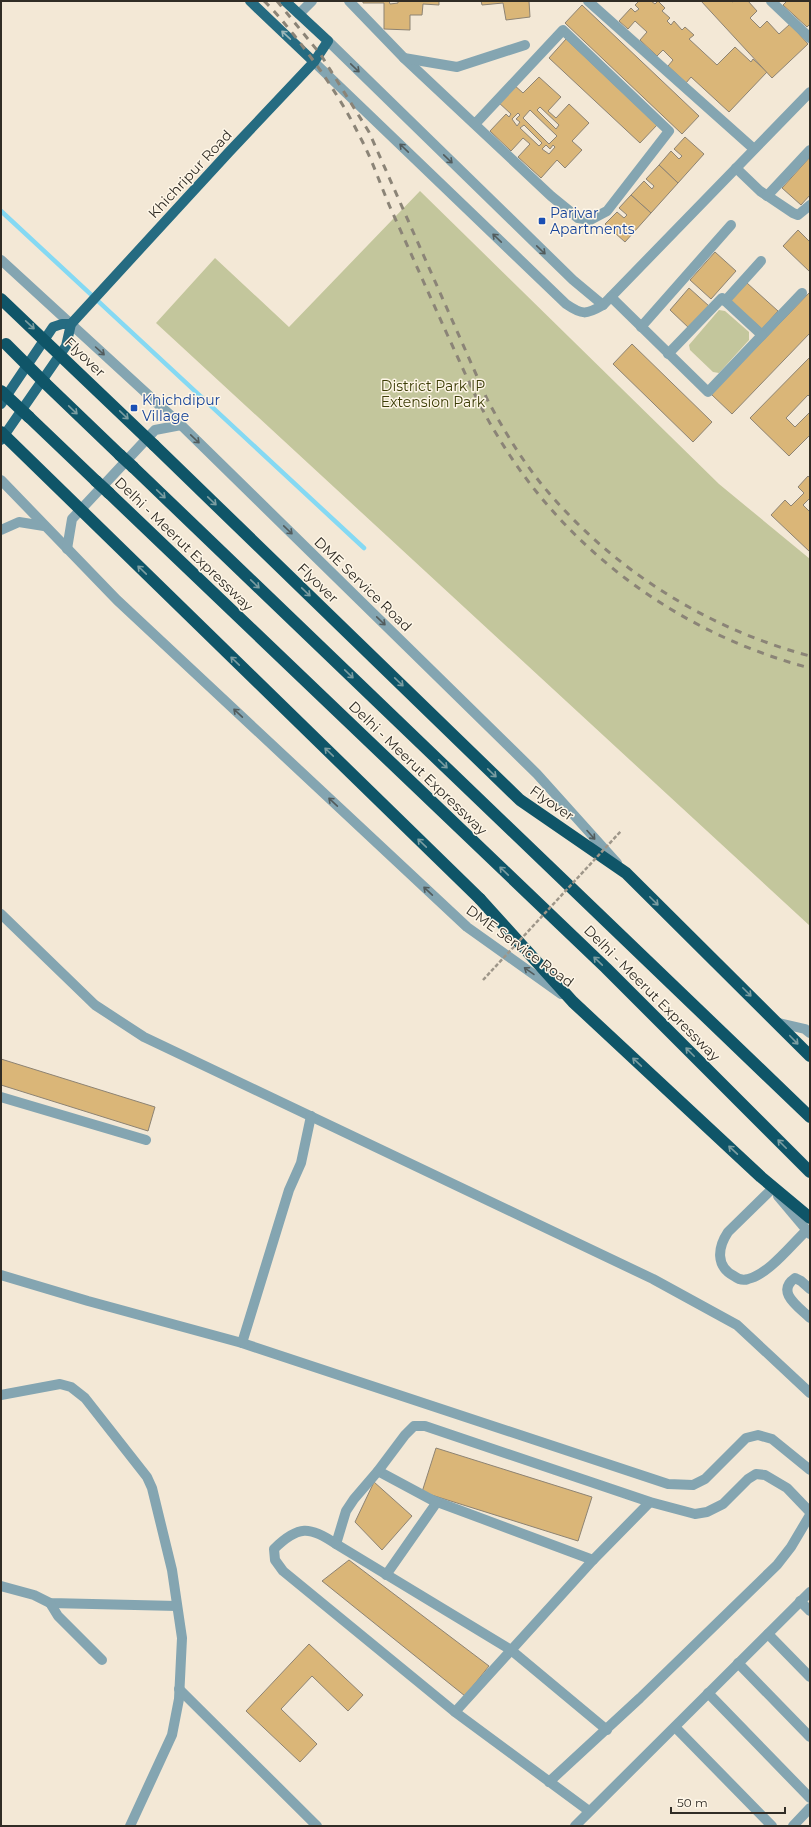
<svg xmlns="http://www.w3.org/2000/svg" width="811" height="1827" font-family="Montserrat,sans-serif">
<style>
.green{fill:#c3c69c}
.lines{fill:none;stroke-linecap:round;stroke-linejoin:round}
.stream{stroke:#85d9f3;stroke-width:4.5}
.building{fill:#dab678;stroke:#8d8373;fill-rule:evenodd}
.minor{stroke:#84a5b1;stroke-width:10}
.major{stroke:#256b81;stroke-width:10}
.highway{stroke:#0f5568;stroke-width:12}
.rail{stroke:#8b8477;stroke-width:3;stroke-dasharray:7 7;stroke-linecap:butt}
.path-bridge{stroke:#9e9689;stroke-width:2.5;stroke-dasharray:4 2;stroke-linecap:butt}
.highway-bridge{stroke:#0f5568;stroke-width:12}
.oneway{stroke:#9cb7b9}
.oneway2{stroke:#525c5d}
.oneway3{stroke:#7b9da1}
.transit-dot{fill:#1a4fb4;stroke:#fef6e7;stroke-width:1.5}
.labels{text-anchor:middle;dominant-baseline:central;stroke-width:3;stroke-linejoin:round;paint-order:stroke}
.street-label{font-size:14px;fill:#302c25;stroke:#fef6e7}
.transit-label{font-size:14px;fill:#164399;stroke:#fef6e7;text-anchor:start}
.park-label{font-size:14px;fill:#3c3d06;stroke:#fef6e7}
</style>
<rect width="100%" height="100%" fill="#f3e8d6"/>
<g class="green">
<path d="M420,191L719,484L810,559V926L156,323L215,258L289,327Z"/>
<path d="M719,310L725,311L749,332V340L719,373L713,372L690,350L689,345Z"/>
</g>
<g class="lines">
<path class="stream" d="M1,211L364,548"/>
</g>
<g class="building">
<path d="M363,1H389L390,4L398,3V1H439V5L423,4L422,15H410V30L384,29V3H363Z"/>
<path d="M481,1H532H529L530,17L506,20L503,3L482,5Z"/>
<path d="M639,1H651L655,4L658,1L665,8L662,11L670,18L667,21L671,25L674,21L682,30L685,27L694,35L689,39L717,65L735,47L751,62L753,59L767,72L729,112L691,77L686,83L668,66L673,60L663,50L657,56L640,40L647,32L635,21L628,29L619,21L631,8L635,12L639,9L635,5Z"/>
<path d="M701,1H731L733,2L734,1H748L757,11L750,18L760,28L767,21L779,34L790,24L808,44L772,78Z"/>
<path d="M787,1H810V24L807,27L783,5Z"/>
<path d="M582,5L699,116L682,134L565,23Z"/>
<path d="M566,39L657,125L640,143L549,58Z"/>
<path d="M539,77L561,97L548,111L556,118L569,104L589,123L572,141L582,150L565,168L557,160L541,178L518,157L530,144L523,138L511,151L490,131L506,114L509,117L511,114L497,101L513,84L523,93ZM540,107L559,125L556,129L537,110ZM530,110L557,136L549,144L523,118ZM518,113L520,115L516,119L520,122L517,126L512,119ZM524,125L542,143L539,146L520,128ZM546,145L550,149L553,145L555,147L549,154L542,149Z"/>
<path d="M685,137L704,154L678,183L659,165L671,151L679,159L682,156L674,149Z"/>
<path d="M810,157V195L801,205L782,188Z"/>
<path d="M659,165L678,183L651,213L631,195L644,181L652,189L654,186L646,179Z"/>
<path d="M631,195L651,213L625,242L605,224L617,212L624,218L627,215L619,208Z"/>
<path d="M798,230L810,242V272L783,246Z"/>
<path d="M715,252L736,271L711,299L690,280Z"/>
<path d="M747,283L778,311L762,329L730,301Z"/>
<path d="M689,288L709,306L690,329L670,310Z"/>
<path d="M810,292V333L732,414L711,394Z"/>
<path d="M632,344L712,422L693,442L613,364Z"/>
<path d="M810,357V397L808,395L786,418L795,427L810,412V435L789,456L750,418Z"/>
<path d="M808,476L810,478V498L803,505L810,512V552L771,515L785,500L791,506L804,493L798,487Z"/>
<path d="M1,1059L155,1107L148,1131L1,1085Z"/>
<path d="M436,1448L592,1497L578,1541L422,1492Z"/>
<path d="M374,1482L412,1516L382,1550L355,1522Z"/>
<path d="M349,1560L489,1666L465,1696L322,1581Z"/>
<path d="M309,1644L363,1695L348,1711L312,1676L281,1709L317,1744L300,1762L246,1711Z"/>
</g>
<g class="lines">
<g class="minor">
<path d="M349,1L404,58L551,196L578,218L590,220L607,211L669,131L563,30L475,124"/>
<path d="M588,1L754,149"/>
<path d="M771,1L810,38"/>
<path d="M299,14L312,1"/>
<path d="M328,41L573,280L603,305"/>
<path d="M404,58L457,67L525,45"/>
<path d="M314,62L566,304C582,315 586,315 603,305L810,92"/>
<path d="M736,168L760,191L793,213L798,215L810,205"/>
<path d="M767,196L810,150"/>
<path d="M1,260L181,425L537,774L617,863"/>
<path d="M611,297L708,392L802,293"/>
<path d="M725,301L761,261"/>
<path d="M641,327L731,225"/>
<path d="M668,354L722,298L762,335"/>
<path d="M1,480L117,600L467,927L561,994"/>
<path d="M1,530L19,522L44,526"/>
<path d="M67,549L72,519L155,430L181,425"/>
<path d="M1,914L95,1005L144,1037L653,1279L737,1325L810,1393"/>
<path d="M779,1023L805,1029L810,1033"/>
<path d="M1,1097L146,1140"/>
<path d="M772,1189L728,1232C718,1247 715,1266 734,1276C738,1279 743,1281 748,1279C769,1274 791,1245 807,1230"/>
<path d="M778,1196L810,1234"/>
<path d="M1,1275L88,1301L242,1343L668,1484L693,1485L705,1479L746,1438L758,1435L772,1439L810,1470"/>
<path d="M810,1289L801,1281L795,1278C775,1292 799,1307 810,1318"/>
<path d="M242,1343L289,1190L301,1163L311,1116"/>
<path d="M1,1395L60,1384L71,1387L85,1398L147,1477L152,1488L172,1570L182,1638L179,1699L172,1735L130,1826"/>
<path d="M378,1471L432,1500L593,1560"/>
<path d="M650,1502L593,1560L455,1712L283,1571L275,1560L274,1549C298,1525 310,1526 336,1544L346,1511L354,1499L378,1471L405,1435L414,1426H425L650,1502L695,1514L707,1512L723,1504L748,1479L756,1474L765,1475L787,1488L810,1512"/>
<path d="M336,1544L511,1650L607,1730"/>
<path d="M386,1575L437,1502"/>
<path d="M1,1586L34,1595L50,1603L177,1606"/>
<path d="M800,1601L810,1611"/>
<path d="M50,1603L58,1616L102,1660"/>
<path d="M768,1634L810,1677"/>
<path d="M738,1663L810,1737"/>
<path d="M179,1689L317,1826"/>
<path d="M708,1693L810,1798"/>
<path d="M455,1712L589,1811"/>
<path d="M675,1727L772,1826"/>
<path d="M549,1782L640,1698L777,1565L791,1547L810,1515"/>
<path d="M575,1826L810,1592"/>
<path d="M793,1826L810,1808"/>
</g>
<g class="major">
<path d="M250,1L314,62"/>
<path d="M1,404L53,327L62,324H71"/>
<path d="M1,440L66,346L71,324L229,152L314,62L328,41L285,1"/>
</g>
<g class="highway">
<path d="M45,383L120,455"/>
<path d="M29,417L96,481"/>
<path d="M154,445L520,800L626,873L810,1056"/>
<path d="M133,467L810,1117"/>
<path d="M109,493L606,968L810,1172"/>
<path d="M480,899L573,1002L761,1177L810,1218"/>
</g>
<g class="rail">
<path d="M264,1C275,11 284,23 294,35C319,67 342,100 360,137C372,159 380,184 390,207C409,249 428,292 447,334C463,368 477,403 497,435C566,551 680,634 810,668"/>
<path d="M277,1L321,55L369,132L487,399C503,429 521,459 543,486C612,569 705,628 810,656"/>
</g>
<path class="path-bridge" d="M483,980L621,831"/>
<g class="highway-bridge">
<path d="M1,299L154,445"/>
<path d="M6,344L45,383"/>
<path d="M1,391L29,417"/>
<path d="M1,432L480,899"/>
<path d="M120,455L133,467"/>
<path d="M96,481L109,493"/>
</g>
</g>
<defs><path id="oneway-shaft" d="M-6 0H5M1.5-3L5.5 0L1.5 3" fill="none" stroke-width="1.6" stroke-linecap="round" stroke-linejoin="round"/></defs>
<use class="oneway" href="#oneway-shaft" transform="translate(286 35) rotate(-137)"/>
<g class="oneway2">
<use href="#oneway-shaft" transform="translate(355 68) rotate(44)"/>
<use href="#oneway-shaft" transform="translate(404 148) rotate(-136)"/>
<use href="#oneway-shaft" transform="translate(448 159) rotate(44)"/>
<use href="#oneway-shaft" transform="translate(497 238) rotate(-136)"/>
<use href="#oneway-shaft" transform="translate(541 250) rotate(44)"/>
<use href="#oneway-shaft" transform="translate(100 351) rotate(42)"/>
<use href="#oneway-shaft" transform="translate(195 439) rotate(44)"/>
<use href="#oneway-shaft" transform="translate(288 530) rotate(44)"/>
<use href="#oneway-shaft" transform="translate(381 621) rotate(44)"/>
<use href="#oneway-shaft" transform="translate(238 713) rotate(-137)"/>
<use href="#oneway-shaft" transform="translate(333 802) rotate(-137)"/>
<use href="#oneway-shaft" transform="translate(591 835) rotate(48)"/>
<use href="#oneway-shaft" transform="translate(428 891) rotate(-137)"/>
<use href="#oneway-shaft" transform="translate(529 971) rotate(-145)"/>
</g>
<g class="oneway3">
<use href="#oneway-shaft" transform="translate(30 325) rotate(43)"/>
<use href="#oneway-shaft" transform="translate(73 410) rotate(44)"/>
<use href="#oneway-shaft" transform="translate(124 415) rotate(44)"/>
<use href="#oneway-shaft" transform="translate(161 494) rotate(44)"/>
<use href="#oneway-shaft" transform="translate(212 501) rotate(44)"/>
<use href="#oneway-shaft" transform="translate(142 570) rotate(-136)"/>
<use href="#oneway-shaft" transform="translate(255 584) rotate(44)"/>
<use href="#oneway-shaft" transform="translate(306 592) rotate(44)"/>
<use href="#oneway-shaft" transform="translate(235 661) rotate(-136)"/>
<use href="#oneway-shaft" transform="translate(349 674) rotate(44)"/>
<use href="#oneway-shaft" transform="translate(399 682) rotate(44)"/>
<use href="#oneway-shaft" transform="translate(329 752) rotate(-136)"/>
<use href="#oneway-shaft" transform="translate(443 764) rotate(44)"/>
<use href="#oneway-shaft" transform="translate(492 773) rotate(44)"/>
<use href="#oneway-shaft" transform="translate(422 843) rotate(-136)"/>
<use href="#oneway-shaft" transform="translate(504 871) rotate(-136)"/>
<use href="#oneway-shaft" transform="translate(654 901) rotate(45)"/>
<use href="#oneway-shaft" transform="translate(598 961) rotate(-136)"/>
<use href="#oneway-shaft" transform="translate(747 992) rotate(45)"/>
<use href="#oneway-shaft" transform="translate(794 1040) rotate(46)"/>
<use href="#oneway-shaft" transform="translate(690 1052) rotate(-135)"/>
<use href="#oneway-shaft" transform="translate(637 1062) rotate(-137)"/>
<use href="#oneway-shaft" transform="translate(782 1144) rotate(-135)"/>
<use href="#oneway-shaft" transform="translate(733 1150) rotate(-137)"/>
</g>
<g class="transit-dot">
<rect x="538" y="217" width="8" height="8" rx="2"/>
<rect x="130" y="404" width="8" height="8" rx="2"/>
</g>
<g class="labels">
<g class="street-label">
<text transform="translate(190 174) rotate(-47)">Khichripur Road</text>
<text transform="translate(85 357) rotate(44)">Flyover</text>
<text transform="translate(184 544) rotate(44)">Delhi - Meerut Expressway</text>
<text transform="translate(318 583) rotate(44)">Flyover</text>
<text transform="translate(363 584) rotate(44)">DME Service Road</text>
<text transform="translate(418 768) rotate(44)">Delhi - Meerut Expressway</text>
<text transform="translate(552 803) rotate(35)">Flyover</text>
<text transform="translate(520 946) rotate(36)">DME Service Road</text>
<text transform="translate(652 993) rotate(45)">Delhi - Meerut Expressway</text>
</g>
<g class="transit-label">
<text x="550" y="213">Parivar<tspan x="550" dy="16">Apartments</tspan></text>
<text x="142" y="400">Khichdipur<tspan x="142" dy="16">Village</tspan></text>
</g>
<g class="park-label">
<text x="433" y="386">District Park IP<tspan x="433" dy="16">Extension Park</tspan></text>
</g>
</g>
<rect width="811" height="1827" fill="none" stroke="#302c25" stroke-width="4"/>
<path d="M671 1807v6h114v-6" fill="none" stroke="#302c25" stroke-width="2"/>
<text x="677" y="1807" font-size="12" fill="#302c25" stroke="#fef6e7" stroke-width="3" paint-order="stroke">50 m</text>
</svg>
